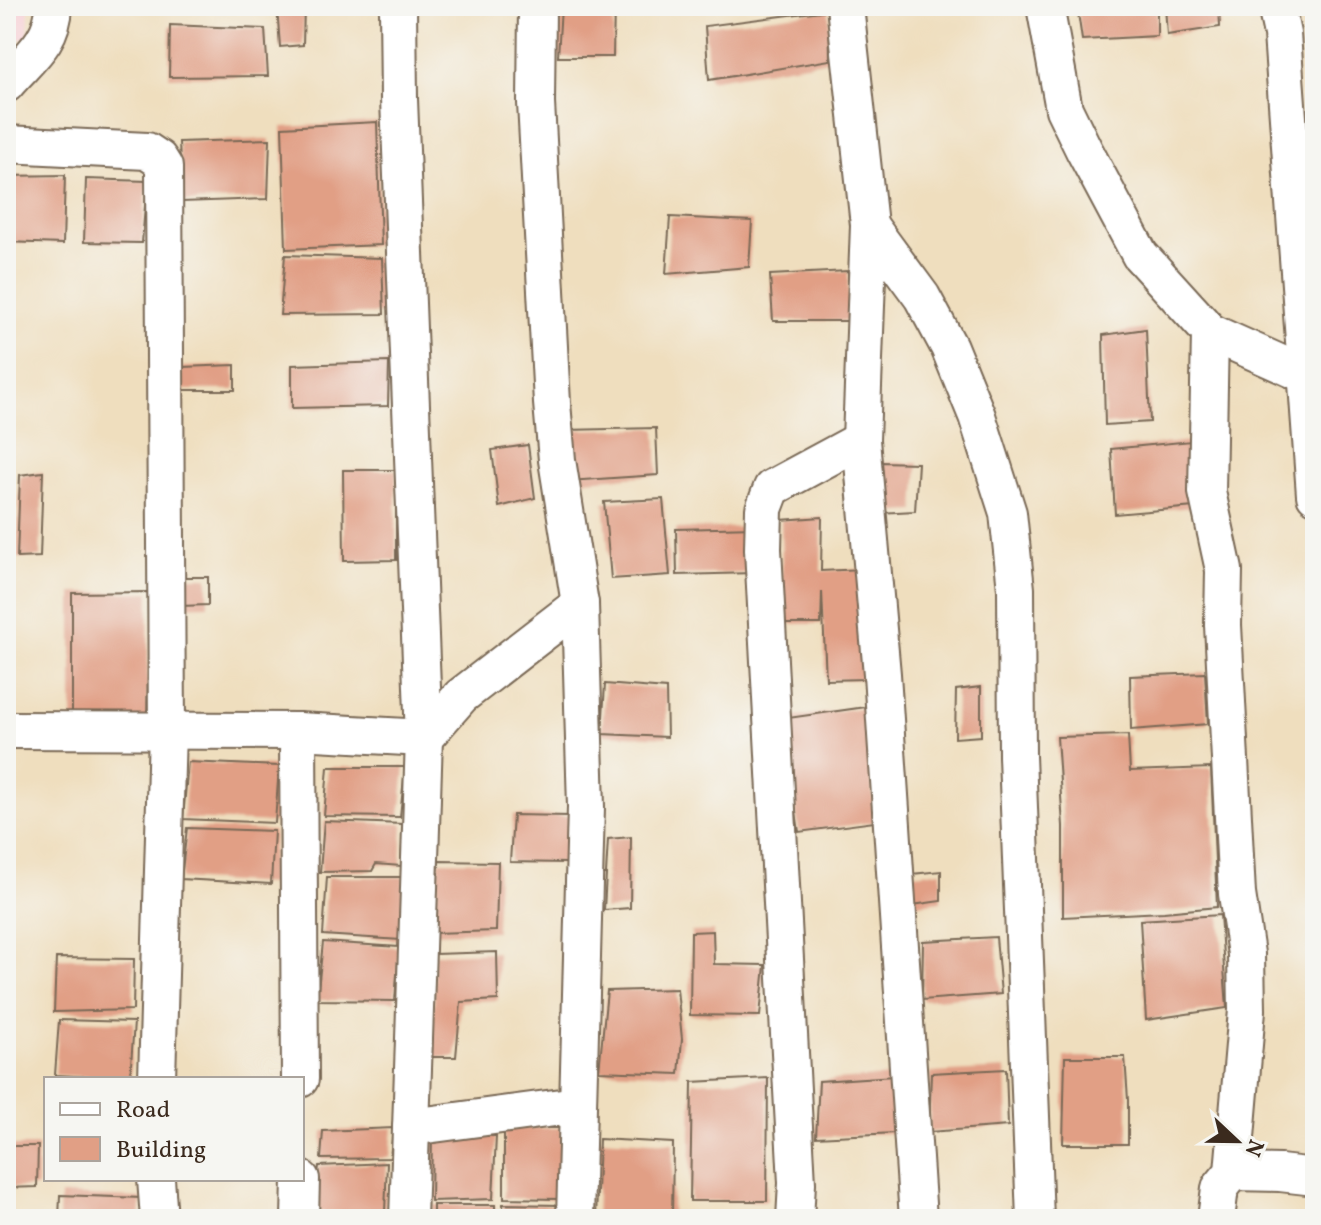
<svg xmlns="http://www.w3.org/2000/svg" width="1321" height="1225" font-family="Vollkorn,serif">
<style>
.built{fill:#f7cfd5}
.building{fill:#e19f85}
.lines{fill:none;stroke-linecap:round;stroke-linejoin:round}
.minor-casing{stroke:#7a6956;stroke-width:40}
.minor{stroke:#fff;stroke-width:36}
</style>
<rect width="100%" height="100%" fill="#f6f6f2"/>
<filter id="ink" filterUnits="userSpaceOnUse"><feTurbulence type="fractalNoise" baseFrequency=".0125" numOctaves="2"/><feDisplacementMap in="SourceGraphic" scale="16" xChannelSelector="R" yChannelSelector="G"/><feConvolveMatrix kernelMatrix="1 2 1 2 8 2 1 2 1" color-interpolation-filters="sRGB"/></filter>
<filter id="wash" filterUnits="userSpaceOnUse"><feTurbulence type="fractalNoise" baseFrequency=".006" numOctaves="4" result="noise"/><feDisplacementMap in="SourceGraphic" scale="32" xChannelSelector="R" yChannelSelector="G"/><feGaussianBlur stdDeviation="1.8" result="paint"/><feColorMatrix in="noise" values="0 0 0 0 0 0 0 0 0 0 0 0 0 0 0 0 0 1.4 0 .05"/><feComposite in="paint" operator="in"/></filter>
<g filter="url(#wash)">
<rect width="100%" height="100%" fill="#efdebe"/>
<path class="built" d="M6,6H29L28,39H6Z"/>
<g id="blocks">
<g class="building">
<path d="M277,6H304L303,45L280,47Z"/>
<path d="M561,6H614L613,57H558Z"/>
<path d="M1077,6H1157V36L1082,40Z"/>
<path d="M1165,6H1219L1220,27L1167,35Z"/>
<path d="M829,10L830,60L709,80L705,26Z"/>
<path d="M170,25L265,29L268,76L169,77Z"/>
<path d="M377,122L381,245L286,249L282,127Z"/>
<path d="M270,139L268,199L182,202L179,142Z"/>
<path d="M65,175L63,244L6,242V176Z"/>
<path d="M86,179L147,181L142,243L84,242Z"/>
<path d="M670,217L752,221L749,267L666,274Z"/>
<path d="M285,255L382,258L384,314L280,315Z"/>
<path d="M848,271L849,321H773L770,275Z"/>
<path d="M1146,329L1150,422L1105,425L1103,335Z"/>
<path d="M389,362L388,406L292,408V365Z"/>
<path d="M235,365V390H181L182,367Z"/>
<path d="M656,428L658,475L568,481L565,430Z"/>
<path d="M1191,441L1194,507L1115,514L1111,449Z"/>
<path d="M528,445L535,498L499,507L492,450Z"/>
<path d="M879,462L918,463L915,511L879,513Z"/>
<path d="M343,470H396V560L344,561Z"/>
<path d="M43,472L40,557L17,558L20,475Z"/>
<path d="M663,499L670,575L611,579L604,502Z"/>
<path d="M822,517L821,571L863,569L866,679L826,680L822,591L821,624H783L781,520Z"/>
<path d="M755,527L754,573L677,575L676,529Z"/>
<path d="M180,577H208V605L180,606Z"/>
<path d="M149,592L147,721L72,724V593Z"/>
<path d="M1205,673L1208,724L1131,730L1130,676Z"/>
<path d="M605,684L666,689L667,737L602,734Z"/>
<path d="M981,687V736L955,738L956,690Z"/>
<path d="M866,707L875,822L799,832L790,771L788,718Z"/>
<path d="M1128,735L1130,771L1211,768L1217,907L1164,912L1063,917V826L1057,737Z"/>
<path d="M188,762L279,766L275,823L183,819Z"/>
<path d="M328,767H405L400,817L324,816Z"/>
<path d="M513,815L570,816L567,863L510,862Z"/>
<path d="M324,821L403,824L401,866L376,864L372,871L320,872Z"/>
<path d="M187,828L274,831L271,884L181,879Z"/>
<path d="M631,837L630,908L604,910L608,839Z"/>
<path d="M439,861L498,862L496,931L434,933Z"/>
<path d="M941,871V901L912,905V874Z"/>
<path d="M327,877H404L401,940L323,935Z"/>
<path d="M1220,915L1227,1008L1146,1020L1140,920Z"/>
<path d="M713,931L714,964L765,965L760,1016L690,1015L691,932Z"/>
<path d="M996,937L1001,994L922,1000L923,941Z"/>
<path d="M323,942L399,947L395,1001L317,1000Z"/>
<path d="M497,952L498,1000L461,1002L456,1057H429L434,1002V954Z"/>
<path d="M56,958L134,959L133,1010L54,1012Z"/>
<path d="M677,989L682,1039L679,1074L599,1071L607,991Z"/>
<path d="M59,1020L134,1022L130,1079L55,1075Z"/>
<path d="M1065,1057H1125L1128,1100V1144H1063Z"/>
<path d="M1006,1069L1008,1126L929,1132L931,1073Z"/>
<path d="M894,1076L895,1133L816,1137L819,1081Z"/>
<path d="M768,1078L767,1201H690L692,1082Z"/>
<path d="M393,1128L390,1158L321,1159L323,1131Z"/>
<path d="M504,1128H562L558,1199L504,1198Z"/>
<path d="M432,1135L496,1136L493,1199L431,1201Z"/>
<path d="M599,1139L673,1143L672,1219H596Z"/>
<path d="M6,1146H38L37,1187L6,1188Z"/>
<path d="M387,1163L385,1212H314L319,1166Z"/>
<path d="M60,1195L142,1198L140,1219H59Z"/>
<path d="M503,1204L560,1205V1219H503Z"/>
<rect x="433" y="1205" width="62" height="14"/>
</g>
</g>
</g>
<g filter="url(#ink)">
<use href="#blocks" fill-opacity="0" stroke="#7a6956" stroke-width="2"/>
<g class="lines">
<g class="minor-casing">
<g id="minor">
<path d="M398,6L399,99L424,738L408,1219"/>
<path d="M845,6L869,225L861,440L882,674L918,1219"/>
<path d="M1045,6L1064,109L1084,150L1140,255L1210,332L1207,492L1224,570L1223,625L1237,894L1246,954L1247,1010L1233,1172L1220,1188L1216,1219"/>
<path d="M1276,6L1282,34L1315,495"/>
<path d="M6,84C28,58 53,42 54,6"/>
<path d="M6,144L147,151L159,159L164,167L167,731L157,1079"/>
<path d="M869,225L922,297L949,347L977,416L1008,513L1016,589L1017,756L1035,1219"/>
<path d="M1210,332L1306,375L1315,376"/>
<path d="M6,730L298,731L424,738L461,696L580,604L557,460L552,403L536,103L537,6"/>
<path d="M298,731L300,1079"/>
<path d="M411,1127L577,1105"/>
<path d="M1233,1172L1280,1173L1315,1177"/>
<path d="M156,1179L159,1219"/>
<path d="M300,1219L301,1179"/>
<path d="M575,1219L586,807L580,604"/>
<path d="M795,1219L797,1183L763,549L764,509L772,488L861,440"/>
</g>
</g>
<use href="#minor" class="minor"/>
</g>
</g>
<rect width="1321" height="1225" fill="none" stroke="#f6f6f2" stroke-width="32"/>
<rect x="44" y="1077" width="260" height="104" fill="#f6f6f2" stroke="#aba49d" stroke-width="2"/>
<rect x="60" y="1103" width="40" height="12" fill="#ffffff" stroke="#aba49d" stroke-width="2"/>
<text x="116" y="1117" font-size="24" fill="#3b2a1e">Road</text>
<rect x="60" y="1137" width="40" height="24" fill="#e19f85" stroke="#aba49d" stroke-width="2"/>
<text x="116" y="1157" font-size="24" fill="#3b2a1e">Building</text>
<g transform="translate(1237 1141) rotate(112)" stroke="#f6f6f2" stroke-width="6" paint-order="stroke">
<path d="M0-6L14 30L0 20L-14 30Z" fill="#3b2a1e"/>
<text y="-12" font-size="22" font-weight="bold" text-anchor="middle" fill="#3b2a1e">N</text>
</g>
</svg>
